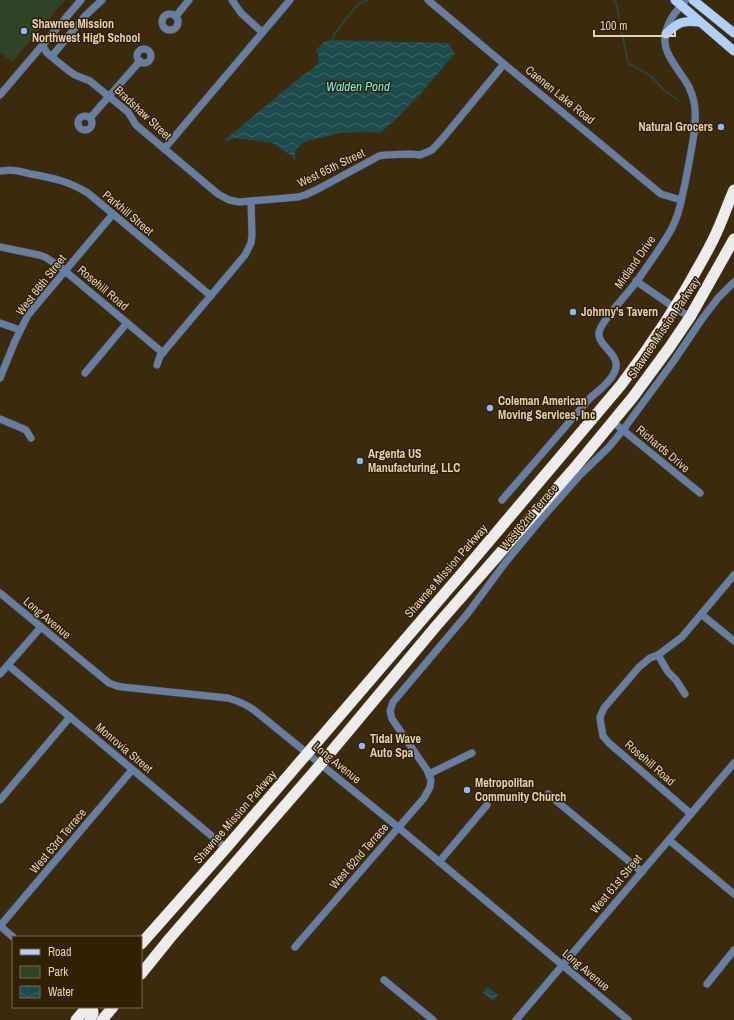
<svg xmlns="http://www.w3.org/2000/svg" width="734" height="1020" font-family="'Archivo Narrow',sans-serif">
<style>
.park{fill:#2f4427}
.water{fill:url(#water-waves)}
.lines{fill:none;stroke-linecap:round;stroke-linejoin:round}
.stream{stroke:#1d4c4e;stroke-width:1.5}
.minor-casing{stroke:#574527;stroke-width:8}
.major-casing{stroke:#574527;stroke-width:10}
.highway-casing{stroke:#574527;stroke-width:12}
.minor{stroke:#657fa4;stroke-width:7}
.major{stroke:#afcffd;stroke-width:9}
.highway{stroke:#ececec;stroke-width:11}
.poi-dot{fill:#8bb9fc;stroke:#312002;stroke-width:1.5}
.labels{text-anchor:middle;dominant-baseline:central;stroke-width:3;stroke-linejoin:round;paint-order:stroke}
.poi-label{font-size:12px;font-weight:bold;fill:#e3d0b5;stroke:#312002;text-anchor:start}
.street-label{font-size:12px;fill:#e3d0b5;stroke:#312002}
.water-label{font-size:13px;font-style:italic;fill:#6ff0f3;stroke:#312002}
</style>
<defs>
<pattern id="water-waves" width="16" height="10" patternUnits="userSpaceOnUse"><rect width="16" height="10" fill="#1d4c4e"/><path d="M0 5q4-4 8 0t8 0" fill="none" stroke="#3e6565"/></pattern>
</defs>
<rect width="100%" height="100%" fill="#3c2a0c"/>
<path class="park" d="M0,0H65L12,62L0,52Z"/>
<g class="water">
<path d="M332,40L448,43L455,53L423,91L393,122L380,133L365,132L340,133L304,142L295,151V160L294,161L293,157L272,143L235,138L225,142V138H227L292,84L317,65L319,58L316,50L324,42Z"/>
<path d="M488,987L498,995L493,1001L483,993Z"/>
</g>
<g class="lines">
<g class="stream">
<path d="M613,0L616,2L618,12L628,63L651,76L664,90L678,100"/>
<path d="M332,40L335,33L358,4L367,0"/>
</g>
<g class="minor-casing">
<g id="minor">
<path d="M232,0L241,13L262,32"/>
<path d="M428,0L504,64L661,194L681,200"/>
<circle cx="170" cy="22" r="8"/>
<path d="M176,16L189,0"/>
<path d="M43,46L47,53L69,71L75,75L90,81L128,112L136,125L218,194L229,200L239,202L298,197L305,195L318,189L379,156L385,155L411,154L420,155L432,150L443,138L504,64"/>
<circle cx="144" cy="56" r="7"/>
<path d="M52,56L85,16L102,0"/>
<path d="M0,95L81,0"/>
<circle cx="85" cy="123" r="7"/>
<path d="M90,118L140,61"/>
<path d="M164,149L290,0"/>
<path d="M0,171C13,169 19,171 31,174C53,178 68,181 88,193L211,296"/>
<path d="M0,247L39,255L45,257L59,266L65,271L163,353"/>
<path d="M636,281L675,308L690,317"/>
<path d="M0,323L20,330"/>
<path d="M157,365L160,356L245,255L251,243L252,235L251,201"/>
<path d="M85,373L127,323"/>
<path d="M0,378L15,341L28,315L113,214"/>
<path d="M0,419L26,430L31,438"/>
<path d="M613,422L700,493"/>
<path d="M502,500L590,398C598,391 608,384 613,375C627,353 590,346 601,327C611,310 625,297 637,281C648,265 663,245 672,228C677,218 680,208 682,197C686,180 689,163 692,146C694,135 696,122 695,110C695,102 692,94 689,87C676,63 654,49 671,19C675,12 681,6 686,0"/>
<path d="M0,593L109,683L117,686L122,687L228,698C238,701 246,704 254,710L399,828L628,1020"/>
<path d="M701,614L734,641"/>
<path d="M658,655L668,672L676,680L685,694"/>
<path d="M8,665L226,848"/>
<path d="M0,674L41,627"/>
<path d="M429,774L472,753"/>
<path d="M548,794L642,872"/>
<path d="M0,800L70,717"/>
<path d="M691,814L609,743L603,736L601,725L600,717L604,708L639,667L650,658L658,655L682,637L734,575"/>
<path d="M669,840L734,894"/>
<path d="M439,862L487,805"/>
<path d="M0,926L132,770"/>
<path d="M0,926L13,937"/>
<path d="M295,947L424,798L430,787L431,780L427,770L392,719L390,711L393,702L468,613L505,563L543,517L580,475L609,447L623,430L673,362L702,319L718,298L734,282"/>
<path d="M384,980L433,1020"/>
<path d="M707,984L734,950"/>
<path d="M516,1020L734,763"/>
</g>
</g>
<g class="major-casing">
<g id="major">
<path d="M675,0L734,51"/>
<path d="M693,0L734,33"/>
<path d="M666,34C678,22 683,20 700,22"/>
</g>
</g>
<g class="highway-casing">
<g id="highway">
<path d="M141,944L226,848L463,572L621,385C656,339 687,291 713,240C721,224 727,206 734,190"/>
<path d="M141,974L170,938L320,765L437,625L577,465L633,397L669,348L690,317L734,239"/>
<path d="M76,1020L87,1007"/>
<path d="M90,1020L93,1013L92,1007"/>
<path d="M102,1020L113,1007"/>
</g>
</g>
<use href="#minor" class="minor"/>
<use href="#major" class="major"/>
<use href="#highway" class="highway"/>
</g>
<g class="poi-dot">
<circle cx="24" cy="31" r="4"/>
<circle cx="721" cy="127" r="4"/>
<circle cx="573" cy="312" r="4"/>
<circle cx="490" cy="408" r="4"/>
<circle cx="360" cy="461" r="4"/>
<circle cx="362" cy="746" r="4"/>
<circle cx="467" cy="790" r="4"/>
</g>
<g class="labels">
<g class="poi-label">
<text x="32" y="24">Shawnee Mission<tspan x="32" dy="14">Northwest High School</tspan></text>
<text x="713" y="127" text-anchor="end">Natural Grocers</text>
<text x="581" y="312">Johnny's Tavern</text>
<text x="498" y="401">Coleman American<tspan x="498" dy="14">Moving Services, Inc</tspan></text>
<text x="368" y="454">Argenta US<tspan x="368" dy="14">Manufacturing, LLC</tspan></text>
<text x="370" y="739">Tidal Wave<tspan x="370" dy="14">Auto Spa</tspan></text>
<text x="475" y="783">Metropolitan<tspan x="475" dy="14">Community Church</tspan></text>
</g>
<g class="street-label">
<text transform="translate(560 95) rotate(39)">Caenen Lake Road</text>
<text transform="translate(143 113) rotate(43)">Bradshaw Street</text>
<text transform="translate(331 168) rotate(-26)">West 65th Street</text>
<text transform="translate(128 213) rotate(40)">Parkhill Street</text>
<text transform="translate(635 262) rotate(-55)">Midland Drive</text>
<text transform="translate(41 285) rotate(-52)">West 66th Street</text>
<text transform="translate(103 288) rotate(40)">Rosehill Road</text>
<text transform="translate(664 328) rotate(-56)">Shawnee Mission Parkway</text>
<text transform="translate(663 449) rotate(40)">Richards Drive</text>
<text transform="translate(529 517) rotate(-50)">West 62nd Terrace</text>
<text transform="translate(446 571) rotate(-49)">Shawnee Mission Parkway</text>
<text transform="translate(47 618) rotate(40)">Long Avenue</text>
<text transform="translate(124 748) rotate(40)">Monrovia Street</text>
<text transform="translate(337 763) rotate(39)">Long Avenue</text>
<text transform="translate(650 763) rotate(41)">Rosehill Road</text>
<text transform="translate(235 817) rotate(-49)">Shawnee Mission Parkway</text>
<text transform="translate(58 841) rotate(-50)">West 63rd Terrace</text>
<text transform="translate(359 856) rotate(-49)">West 62nd Terrace</text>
<text transform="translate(616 884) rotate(-50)">West 61st Street</text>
<text transform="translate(586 970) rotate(40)">Long Avenue</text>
</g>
<g class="water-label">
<text x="358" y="86">Walden Pond</text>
</g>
</g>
<rect x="12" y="936" width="130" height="72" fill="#312002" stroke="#78664a"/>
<rect x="20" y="949" width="20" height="6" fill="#afcffd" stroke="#78664a"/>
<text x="48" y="956" font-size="12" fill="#e3d0b5">Road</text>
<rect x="20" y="966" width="20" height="12" fill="#2f4427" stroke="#78664a"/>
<text x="48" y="976" font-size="12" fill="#e3d0b5">Park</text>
<rect x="20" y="986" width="20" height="12" fill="url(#water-waves)" stroke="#78664a"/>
<text x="48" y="996" font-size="12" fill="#e3d0b5">Water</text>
<path d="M594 30v6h81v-6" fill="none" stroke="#e3d0b5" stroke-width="2"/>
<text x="600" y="30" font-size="12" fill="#e3d0b5" stroke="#312002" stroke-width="3" paint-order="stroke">100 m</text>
</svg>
